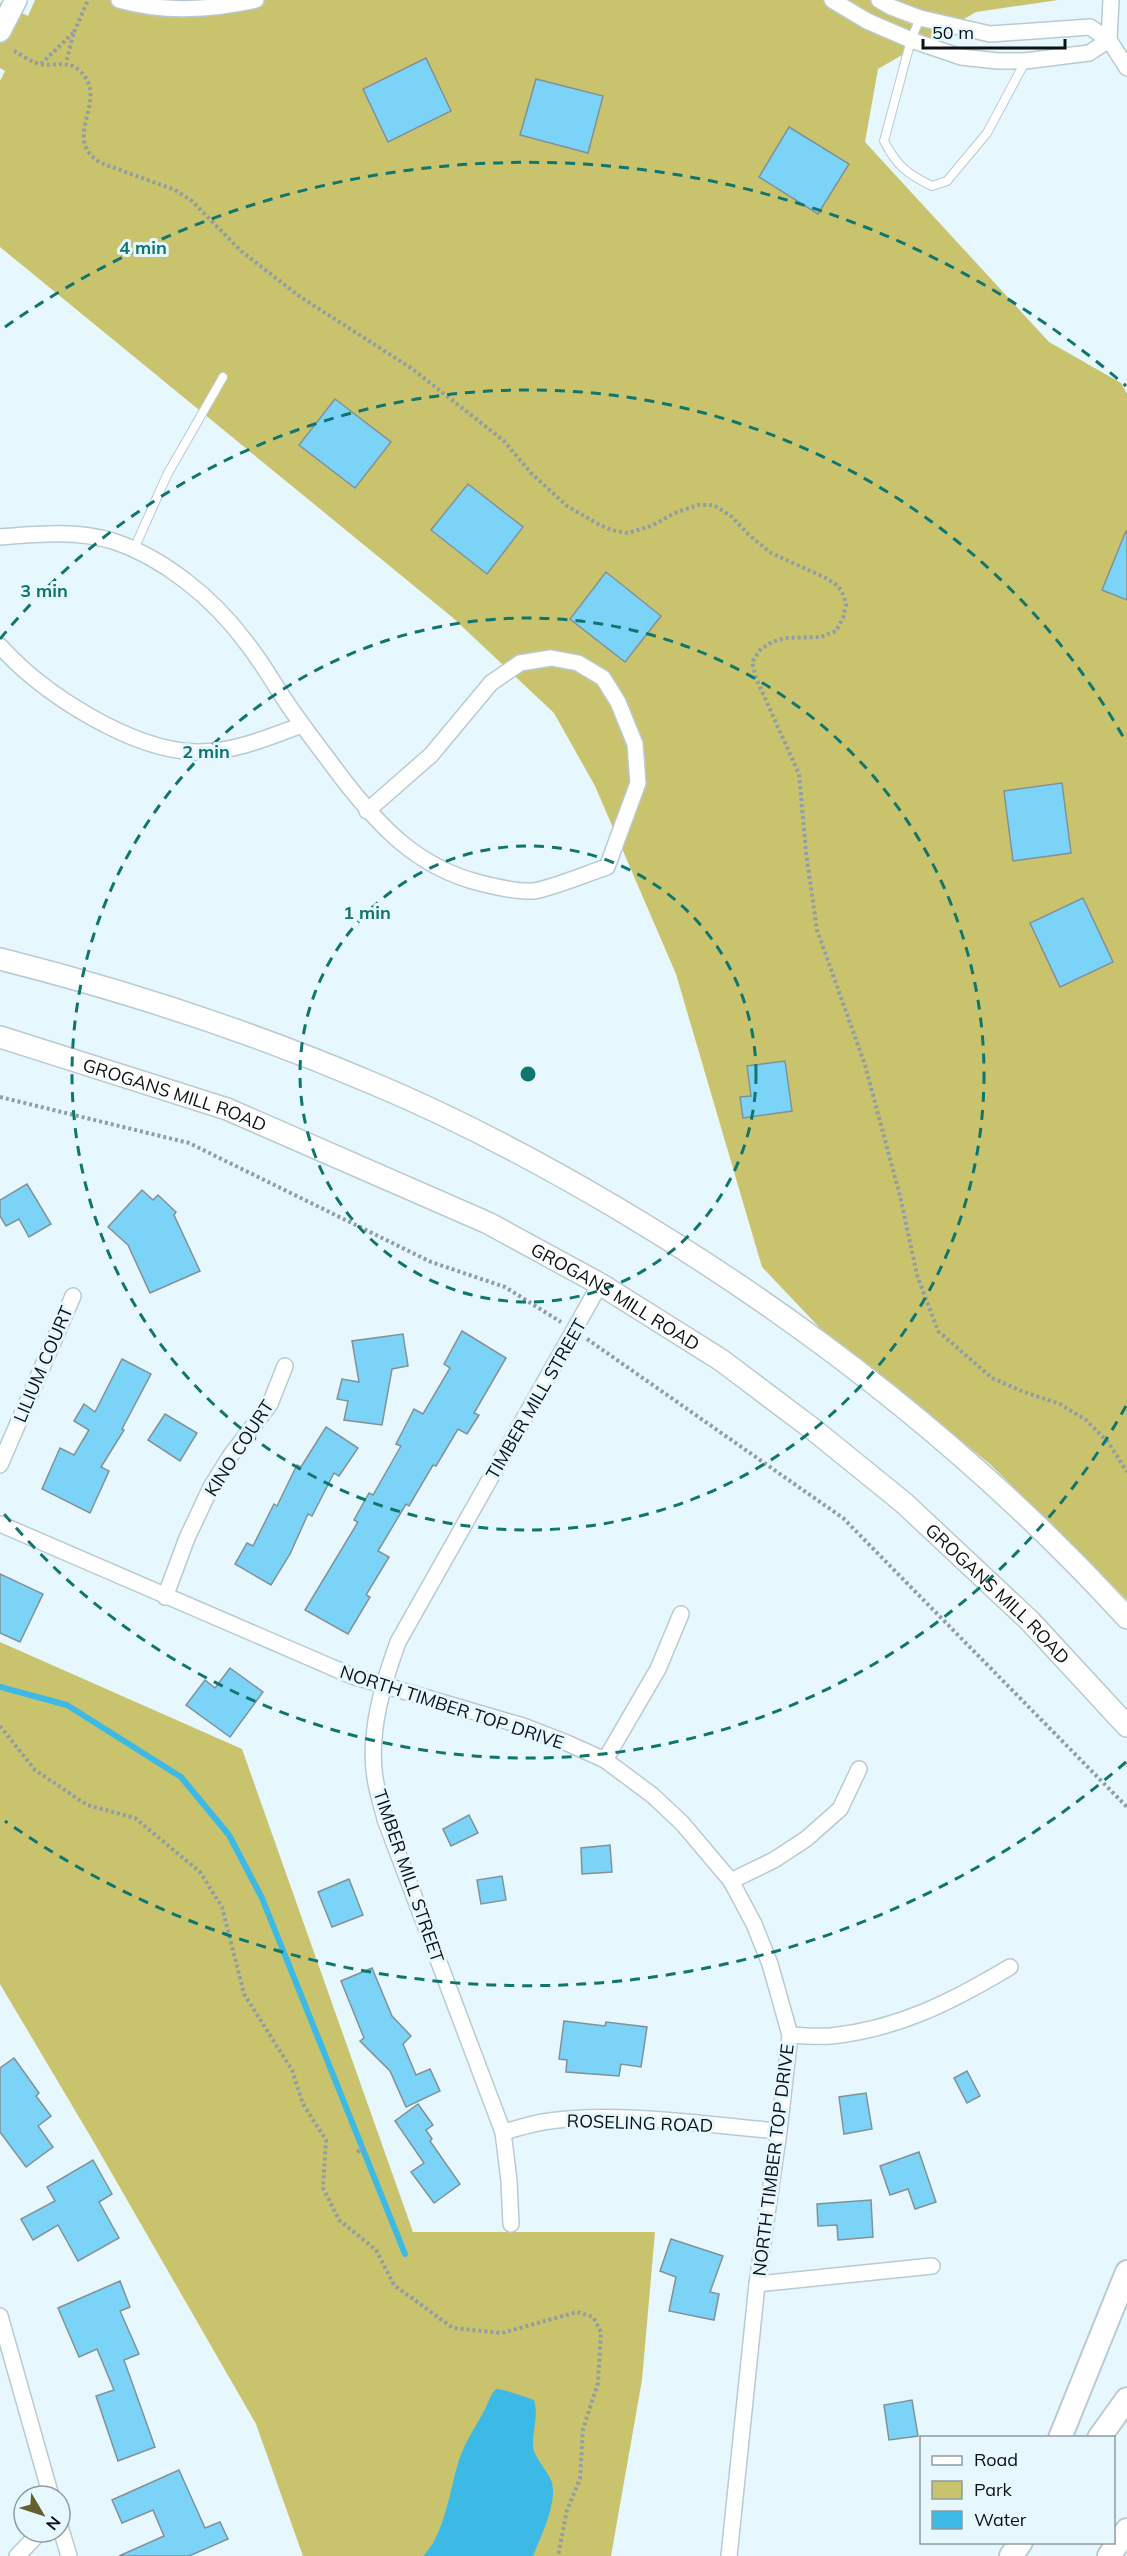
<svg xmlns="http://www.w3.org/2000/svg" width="1127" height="2556" font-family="Mulish,sans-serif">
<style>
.green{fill:#cac36d}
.water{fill:#3cbae5}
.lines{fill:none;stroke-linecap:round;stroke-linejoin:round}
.stream{stroke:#3cbae5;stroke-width:6}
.building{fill:#7bd4f7;stroke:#829198;stroke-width:1.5}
.lane-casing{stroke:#bacad2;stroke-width:10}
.street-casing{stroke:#bacad2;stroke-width:18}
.secondary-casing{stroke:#bacad2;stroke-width:24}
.primary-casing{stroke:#bacad2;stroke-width:26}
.path{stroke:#919ea3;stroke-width:4;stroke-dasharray:3 3;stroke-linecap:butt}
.lane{stroke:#fff;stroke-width:8}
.street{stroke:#fff;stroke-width:15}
.secondary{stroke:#fff;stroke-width:21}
.primary{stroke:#fff;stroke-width:22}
.ring{fill:none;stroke:#0f766e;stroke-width:3;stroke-dasharray:10 8}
.labels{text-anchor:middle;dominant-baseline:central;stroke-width:6;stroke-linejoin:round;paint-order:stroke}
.street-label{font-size:18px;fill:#0c1214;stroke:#e6f7fe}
.centre{fill:#0f766e;stroke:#e6f7fe;stroke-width:3}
.ring-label{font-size:18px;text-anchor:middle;font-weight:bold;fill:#0f766e;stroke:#e6f7fe;stroke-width:6;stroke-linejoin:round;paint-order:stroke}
</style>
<rect width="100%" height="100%" fill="#e6f7fe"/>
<g class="green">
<path d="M35,0H1058L976,12L878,69L865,142L1049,342L1121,383L1127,394V1600L990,1464L819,1327L762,1267L676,974L595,786L554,713L452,617L0,247V81L5,71L0,68V3L28,16Z"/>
<path d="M0,1642L242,1749L413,2232H655L642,2380L611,2556H303L256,2424L92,2139L0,1984Z"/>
</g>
<path class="water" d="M496,2389C503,2389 526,2397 534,2400C539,2416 532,2431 533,2447C535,2458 546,2469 551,2480C559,2500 541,2536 533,2556H423C444,2535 449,2495 457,2467C462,2447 473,2431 483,2413C488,2405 489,2396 496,2389Z"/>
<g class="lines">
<path class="stream" d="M0,1687L67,1705L181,1777L229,1835L262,1898L405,2254"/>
</g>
<g class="building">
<path d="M426,58L451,111L388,142L363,89Z"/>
<path d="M536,79L603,96L588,153L520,135Z"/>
<path d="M789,127L849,164L818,214L759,177Z"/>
<path d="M335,399L391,442L355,488L299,445Z"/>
<path d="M468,484L523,527L487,574L431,530Z"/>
<path d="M1126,531H1127V600L1102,590Z"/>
<path d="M606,572L661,616L625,662L570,619Z"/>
<path d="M1062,783L1071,853L1013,861L1004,791Z"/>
<path d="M1083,898L1113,962L1060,987L1030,923Z"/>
<path d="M785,1061L792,1111L743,1118L740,1097L751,1096L747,1066Z"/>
<path d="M27,1184L51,1224L29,1237L19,1219L6,1226L0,1216V1200Z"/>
<path d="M142,1190L153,1200L158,1195L176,1212L174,1215L200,1271L150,1293L128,1245L108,1227Z"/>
<path d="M462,1331L506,1358L474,1413L479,1415L467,1434L458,1429L436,1466L433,1465L409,1506L406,1504L378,1551L389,1557L366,1595L370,1597L348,1634L305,1610L358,1522L354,1520L369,1493L373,1495L401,1446L396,1444L414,1409L423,1414L450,1368L444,1364Z"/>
<path d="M403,1334L408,1366L392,1369L382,1425L344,1420L348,1401L337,1399L342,1379L359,1382L352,1341Z"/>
<path d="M122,1359L151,1374L122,1429L124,1430L101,1467L109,1471L90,1513L42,1489L60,1448L74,1455L89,1430L74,1421L84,1404L95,1412Z"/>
<path d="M165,1414L197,1433L180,1461L148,1440Z"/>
<path d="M326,1427L358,1448L339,1476L334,1473L312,1516L308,1514L290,1554L271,1585L235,1564L247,1543L253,1546L274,1504L277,1506L297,1465L301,1467Z"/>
<path d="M0,1574L43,1594L20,1642L0,1633Z"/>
<path d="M230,1668L263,1692L230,1737L186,1705L205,1680L215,1688Z"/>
<path d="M469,1815L478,1833L451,1846L443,1829Z"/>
<path d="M610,1845L612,1872L582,1874L581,1848Z"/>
<path d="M502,1876L506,1900L481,1904L477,1880Z"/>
<path d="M349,1879L363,1915L332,1927L318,1892Z"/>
<path d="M372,1968L392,2016L411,2036L403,2044L416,2075L430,2069L440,2091L406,2107L390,2071L360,2041L364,2038L341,1981Z"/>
<path d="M564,2021L605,2026L606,2022L647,2027L641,2067L621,2064L619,2076L566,2072L567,2060L559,2059Z"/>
<path d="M14,2058L39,2093L36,2096L51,2116L38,2126L53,2147L26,2167L0,2132V2068Z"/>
<path d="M967,2071L980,2096L967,2103L954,2078Z"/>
<path d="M866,2093L872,2129L844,2134L839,2097Z"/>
<path d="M418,2104L433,2125L426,2130L432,2139L430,2141L460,2184L434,2203L411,2172L424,2163L395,2121Z"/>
<path d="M919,2152L936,2202L915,2209L908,2189L890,2195L880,2166Z"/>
<path d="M93,2160L112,2194L99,2202L119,2238L78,2261L58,2225L33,2240L21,2219L55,2201L47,2187Z"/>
<path d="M871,2200L873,2237L838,2240L837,2225L818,2226L817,2204Z"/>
<path d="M671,2239L723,2256L710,2292L719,2294L714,2320L669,2311L676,2277L660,2271Z"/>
<path d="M120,2281L130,2307L120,2311L139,2354L124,2360L155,2447L118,2461L96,2396L114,2390L97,2349L79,2357L58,2308Z"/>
<path d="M912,2400L918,2436L889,2440L884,2405Z"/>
<path d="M179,2470L205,2528L220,2522L228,2539L189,2556H119L164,2536L153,2510L122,2523L112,2500Z"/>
</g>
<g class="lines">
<g class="lane-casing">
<g id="lane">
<path d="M920,18L911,40L884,141C897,166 907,174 932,186L947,181L987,133L1025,62"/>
<path d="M134,549L167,475L223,377"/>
</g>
</g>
<g class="street-casing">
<g id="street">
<path d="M119,0C165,13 210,10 256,0"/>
<path d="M832,0L867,21L911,40L961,57L998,61H1025L1089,53L1109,40"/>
<path d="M879,0L891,7L920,18L990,34L1090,27L1109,40L1127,68"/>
<path d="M1109,40L1111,0"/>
<path d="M0,537C37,534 76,530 113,541C164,558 213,598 245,641C262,662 275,686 291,709C307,732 325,755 342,778C380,827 417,867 480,883C496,887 517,892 533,891C550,889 588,873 607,867L638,783L635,744L618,702L603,678L578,663L551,658L520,663L491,683L431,755L367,811"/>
<path d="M0,646C43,694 131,750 196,752C233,753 269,737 302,725"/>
<path d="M0,1465L73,1296"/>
<path d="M0,1524L352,1676L523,1726L567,1743L605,1760L652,1795L682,1823L731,1881L754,1924L770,1964L790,2035L779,2131L757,2284L729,2556"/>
<path d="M165,1597L187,1538L211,1487L231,1455L270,1404L285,1366"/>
<path d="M605,1760L658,1669L681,1614"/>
<path d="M731,1881L774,1860L806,1839L840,1809L859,1769"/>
<path d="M790,2035C803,2036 818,2037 831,2036C899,2029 953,2001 1010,1967"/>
<path d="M503,2132C516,2129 530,2124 543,2122C615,2110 707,2125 779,2131"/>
<path d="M511,2224L509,2181L503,2132L385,1819C382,1806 377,1792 375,1778C368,1732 383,1684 398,1642L600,1284"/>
<path d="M757,2284L932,2266"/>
<path d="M0,2316L51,2496"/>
<path d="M60,2526L69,2556"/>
<path d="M17,2556L40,2532"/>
</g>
</g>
<g class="secondary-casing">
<g id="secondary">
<path d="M0,31L16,0"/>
<path d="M0,959C127,991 252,1032 372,1083C456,1118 537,1161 615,1207C804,1319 979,1456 1127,1618"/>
<path id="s1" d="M0,1037L227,1109L488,1223L600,1284L721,1360L814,1430L904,1503L1030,1621L1127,1726"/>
</g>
</g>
<g class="primary-casing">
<g id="primary">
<path d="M1060,2438L1127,2272"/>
<path d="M1099,2438L1127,2399"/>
<path d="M1011,2556L1021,2542"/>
<path d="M1109,2556L1127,2530"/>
</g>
</g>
<g class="path">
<path d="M74,32L88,0"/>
<path d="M14,51C22,55 31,62 40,64C55,67 67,59 80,71C111,101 59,138 101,163L175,190L192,201L241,251L299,296L411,368L503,440L532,474L567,506L596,523L611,530L628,533L651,526L675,513L698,505H714L732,517L749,535L771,553L826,578L838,586L844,596L846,605L843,618L836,631L821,637L785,638L772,642L760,650L752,662L756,678L799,774L806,852L817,930L865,1065L901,1200L917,1275L938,1331L992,1378L1024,1392L1060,1404L1086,1420L1108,1442L1127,1472"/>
<path d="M41,64L74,32L66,63"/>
<path d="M0,1097L189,1143L431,1262L505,1287L561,1322"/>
<path d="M587,1339L843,1518L1127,1807"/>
<path d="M0,1726L35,1770L87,1805L135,1818L200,1872L222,1907L244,1994L292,2070L303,2104L326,2140L323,2188L339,2220L376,2250L394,2285L453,2328L502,2333L577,2312L593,2317L601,2332L598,2383L583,2429L580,2479L567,2510L558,2556"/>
<path d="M357,2152L364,2148"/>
</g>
<use href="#lane" class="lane"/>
<use href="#street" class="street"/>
<use href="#secondary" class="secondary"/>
<use href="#primary" class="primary"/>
</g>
<g class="ring">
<circle cx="528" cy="1074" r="228"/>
<circle cx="528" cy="1074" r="456"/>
<path d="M1126 1406A684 684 0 0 1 0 1509M0 639A684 684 0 0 1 1126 742"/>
<path d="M1126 1762A912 912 0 0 1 5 1821M5 327A912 912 0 0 1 1126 386"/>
</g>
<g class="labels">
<g class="street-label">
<text stroke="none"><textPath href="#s1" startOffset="184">GROGANS MILL ROAD</textPath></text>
<text stroke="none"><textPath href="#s1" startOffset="670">GROGANS MILL ROAD</textPath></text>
<text transform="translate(43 1364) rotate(-67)">LILIUM COURT</text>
<text transform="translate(536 1399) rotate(-60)">TIMBER MILL STREET</text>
<text transform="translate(239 1448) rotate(-57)">KINO COURT</text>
<text stroke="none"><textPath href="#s1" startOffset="1156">GROGANS MILL ROAD</textPath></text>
<text transform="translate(452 1707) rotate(18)">NORTH TIMBER TOP DRIVE</text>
<text transform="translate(409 1876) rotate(71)">TIMBER MILL STREET</text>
<text transform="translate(640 2123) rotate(2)">ROSELING ROAD</text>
<text transform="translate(773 2160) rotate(-83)">NORTH TIMBER TOP DRIVE</text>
</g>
</g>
<circle cx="528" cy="1074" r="9" class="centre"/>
<g class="ring-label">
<text x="143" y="254">4 min</text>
<text x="44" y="597">3 min</text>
<text x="206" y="758">2 min</text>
<text x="367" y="919">1 min</text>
</g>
<rect x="920" y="2436" width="195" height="108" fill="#e6f7fe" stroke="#8f9ba0" stroke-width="1.5"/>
<rect x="932" y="2456" width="30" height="9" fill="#ffffff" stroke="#8f9ba0" stroke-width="1.5"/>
<text x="974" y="2466" font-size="18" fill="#0c1214">Road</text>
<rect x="932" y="2481" width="30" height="18" fill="#cac36d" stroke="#8f9ba0" stroke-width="1.5"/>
<text x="974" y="2496" font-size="18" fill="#0c1214">Park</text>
<rect x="932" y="2511" width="30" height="18" fill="#3cbae5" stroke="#8f9ba0" stroke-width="1.5"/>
<text x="974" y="2526" font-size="18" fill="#0c1214">Water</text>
<g transform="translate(42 2514) rotate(129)"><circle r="28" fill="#e6f7fe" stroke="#8f9ba0" stroke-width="1.5"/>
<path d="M0-4.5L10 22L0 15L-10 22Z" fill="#65612e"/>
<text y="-9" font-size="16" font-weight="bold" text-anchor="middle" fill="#0c1214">N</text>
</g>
<path d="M923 39v9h142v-9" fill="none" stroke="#0c1214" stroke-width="3"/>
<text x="932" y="39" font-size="18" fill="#0c1214" stroke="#e6f7fe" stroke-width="4.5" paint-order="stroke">50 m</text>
</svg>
